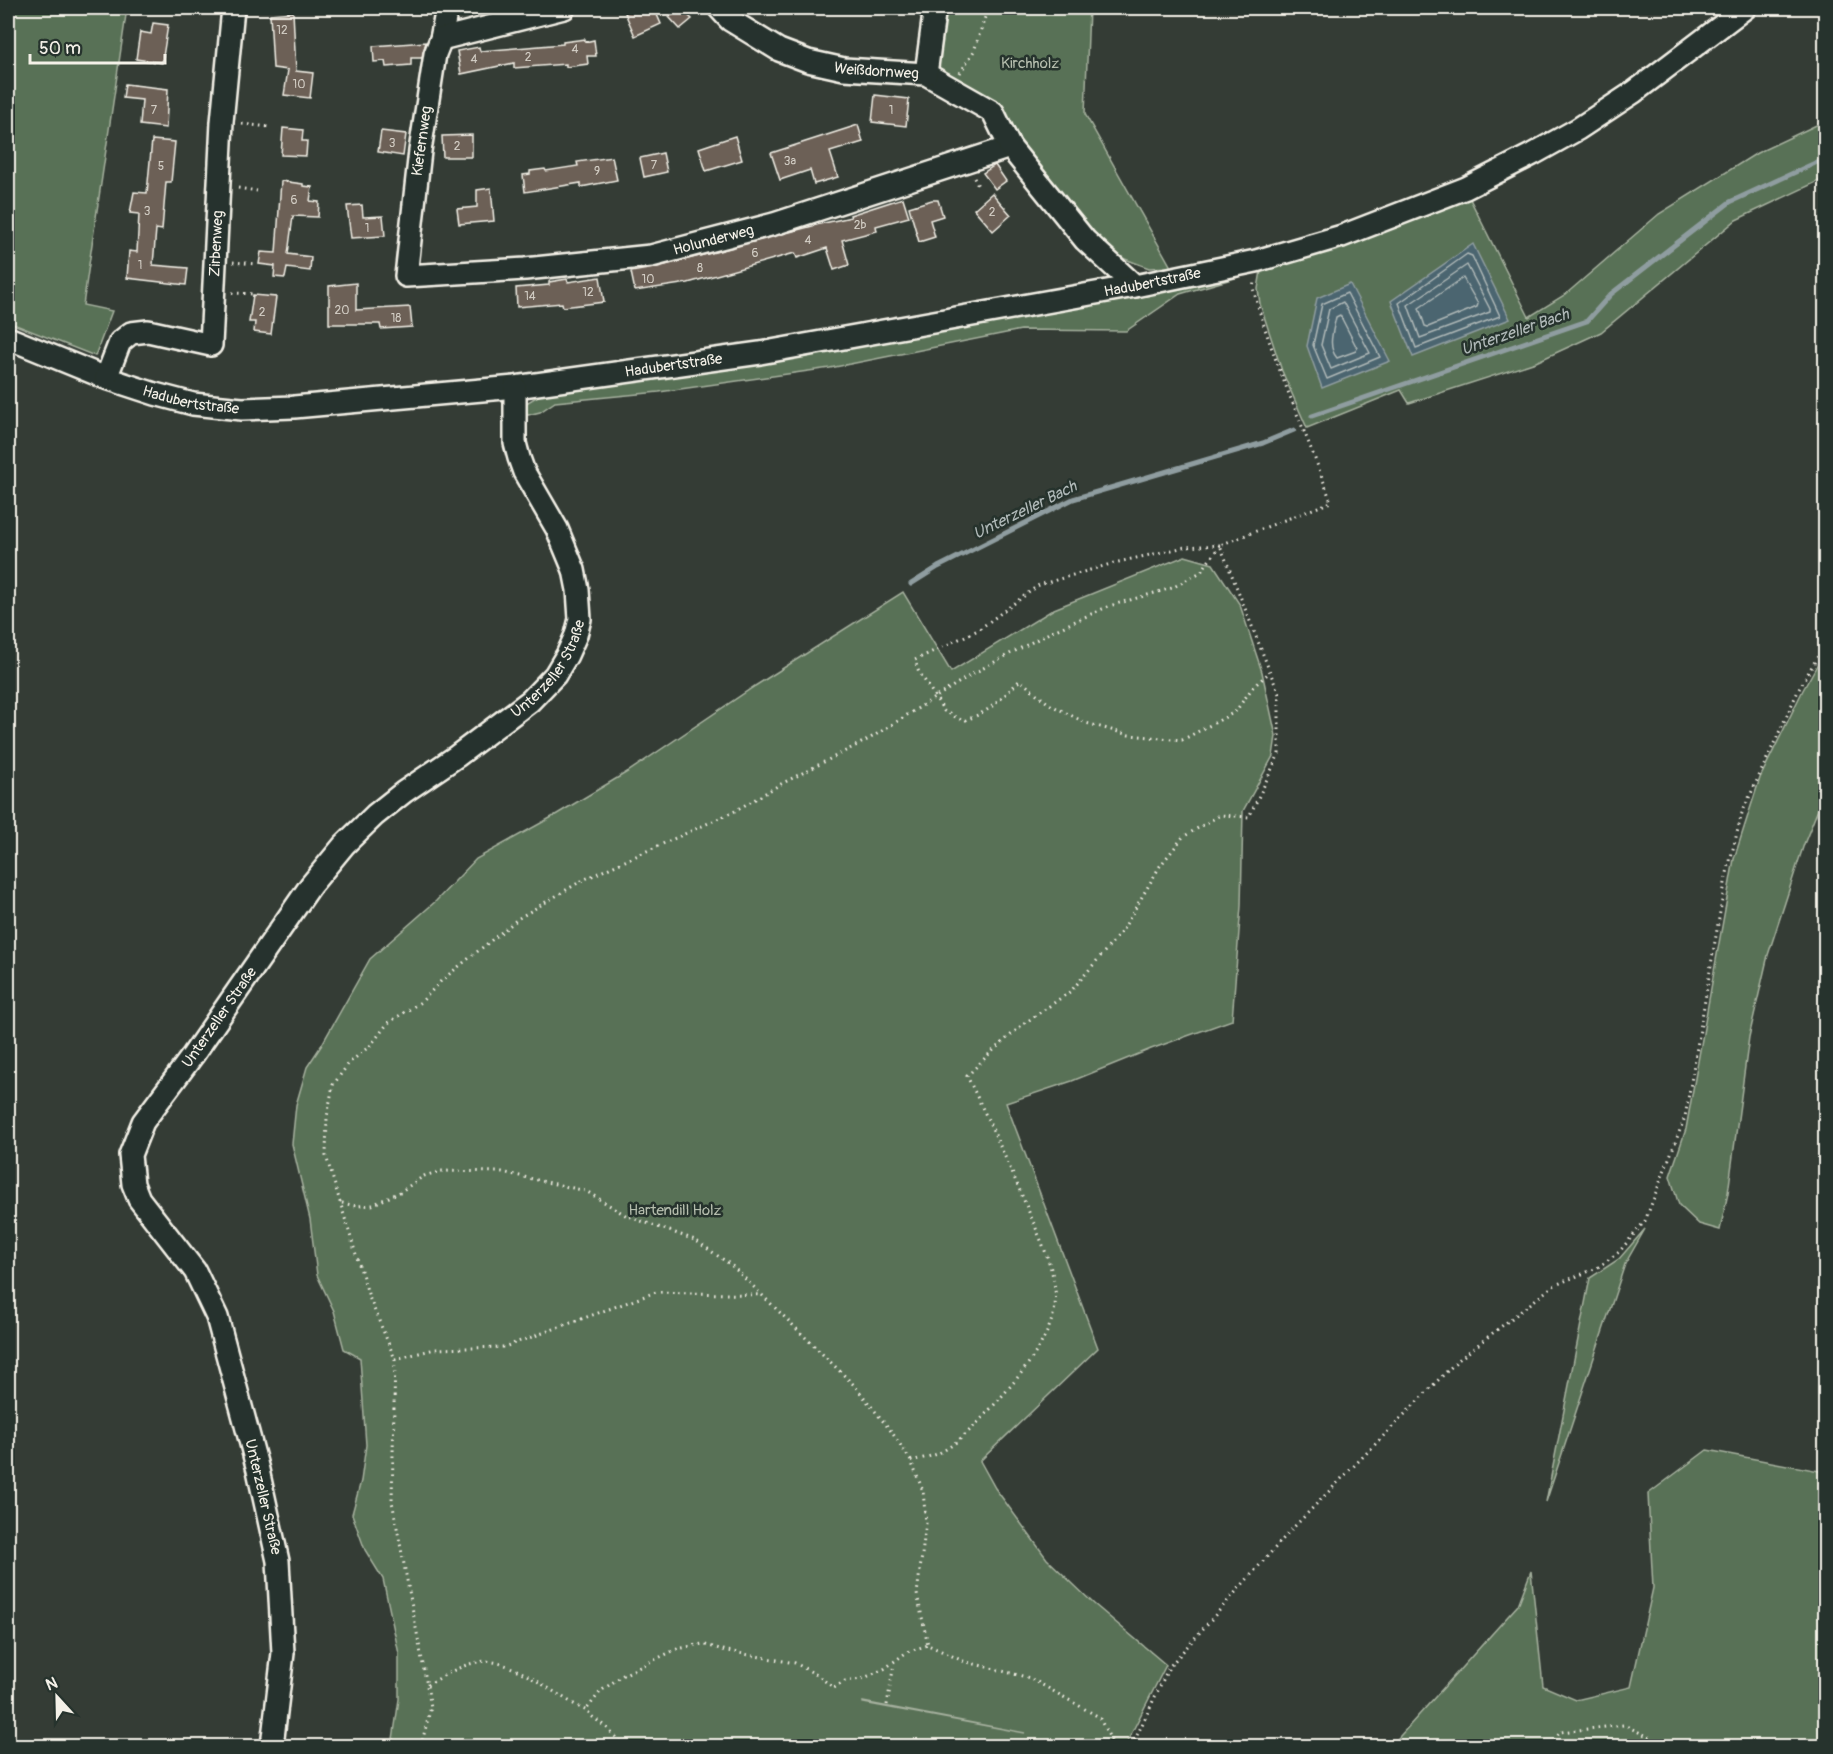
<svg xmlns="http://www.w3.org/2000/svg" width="1833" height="1754" font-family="Pangolin,sans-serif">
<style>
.green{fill:#597156;stroke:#a6b19f;stroke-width:1.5;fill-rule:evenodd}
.water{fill:#4b6570;stroke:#8f9da0;stroke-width:1.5}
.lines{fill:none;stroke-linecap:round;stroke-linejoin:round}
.shore{stroke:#b0b9b8;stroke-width:1.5}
.stream{stroke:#8f9da0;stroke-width:5}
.building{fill:#6c6157;stroke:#f4f1e8;stroke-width:1.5}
.minor-casing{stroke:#f4f1e8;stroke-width:26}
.path{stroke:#f4f1e8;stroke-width:3;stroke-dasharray:1.5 4.5;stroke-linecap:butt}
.minor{stroke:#26332d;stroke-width:21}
.labels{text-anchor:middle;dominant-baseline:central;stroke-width:5;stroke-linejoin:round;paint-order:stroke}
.number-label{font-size:12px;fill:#d2cdc4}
.park-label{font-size:15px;fill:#b6beae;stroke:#26332d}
.street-label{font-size:15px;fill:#f4f1e8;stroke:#26332d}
.water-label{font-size:16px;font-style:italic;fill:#b0b9b8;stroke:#26332d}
</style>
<rect width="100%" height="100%" fill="#343c35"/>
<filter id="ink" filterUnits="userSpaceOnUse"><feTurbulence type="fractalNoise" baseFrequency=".0167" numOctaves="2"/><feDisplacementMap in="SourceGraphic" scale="12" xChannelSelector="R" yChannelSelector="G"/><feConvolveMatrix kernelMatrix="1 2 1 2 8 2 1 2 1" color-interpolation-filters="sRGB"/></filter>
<g filter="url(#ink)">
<g class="green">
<path d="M8,8H127L83,305L112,311L95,356L8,322Z"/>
<path d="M934,8H1089L1085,114L1171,267L1149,268L1125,259L1084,229L1015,142L932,70Z"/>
<path d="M1825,121V178L1736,220L1601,332L1536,362L1409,403L1401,390L1307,428L1282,371L1260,304L1258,289L1261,271L1270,264L1469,197L1529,317L1566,294L1659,214L1757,153Z"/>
<path d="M1232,274L1242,276L1180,294L1126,331L1021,330L830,368L659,392L555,402L540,412L520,417L528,402L546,391L672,376L857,347Z"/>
<path d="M1185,556L1213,564L1240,605L1262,672L1276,736L1273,756L1243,811L1241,906L1232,1020L1151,1049L1072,1081L1006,1103L1098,1348L980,1461L995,1488L1047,1559L1094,1604L1166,1665L1125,1746H392L399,1699V1654L383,1579L365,1550L352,1514L361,1481L366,1445L360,1358L344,1349L334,1311L317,1275L310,1219L292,1144L296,1105L307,1067L321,1046L370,959L436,901L476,859L552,817L629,771L755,686L903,592L951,672L1054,609ZM863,1702L1025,1733L863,1703Z"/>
<path d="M1825,651V792L1804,844L1768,955L1749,1037L1728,1193L1720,1230L1699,1224L1679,1205L1670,1176L1686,1129L1734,859L1760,778L1803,690Z"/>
<path d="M1645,1229L1625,1264L1546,1502L1590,1278L1619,1259Z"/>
<path d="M1707,1450L1825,1472V1746H1391L1518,1605L1531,1571L1543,1686L1576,1700L1631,1687L1653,1588L1648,1494Z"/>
</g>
<g class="water">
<path d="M1473,244L1510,319L1413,357L1391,301Z"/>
<path d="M1350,284L1390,361L1322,388L1307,346L1317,298Z"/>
</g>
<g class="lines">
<g class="shore">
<path d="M1467,254L1472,256L1500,316L1416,348L1399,303Z"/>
<path d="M1467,265L1490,309V312L1420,338L1408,305Z"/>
<path d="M1463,278L1478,304L1477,307L1428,327L1425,326L1419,308Z"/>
<path d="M1347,293L1380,357L1327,379L1313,345L1322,304Z"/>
<path d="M1343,302L1370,353L1331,369L1321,345L1329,309Z"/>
<path d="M1340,315L1357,348L1356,351L1337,358C1327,346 1333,332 1336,317Z"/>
</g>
<g class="stream">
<path d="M1312,416L1587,321L1611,294L1730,202L1826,158"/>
<path d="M911,584L938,567L1073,499L1263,443L1294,430"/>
</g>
</g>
<g class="building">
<path d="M637,8H654L661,24L635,36L625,13Z"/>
<path d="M680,8L692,19L680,29L669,17Z"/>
<path d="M293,12L296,71L313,73L310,98L284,95L288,70L273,68L270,14Z"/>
<path d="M153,23L168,25L162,63L136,59L140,32L151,34Z"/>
<path d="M585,39V42L594,40L596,56H587L588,64L566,67V64L514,68V63L461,74L457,51L479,47L480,51L563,44V42Z"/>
<path d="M426,42L422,58H411V65L386,67L385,61L374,62L373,46Z"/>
<path d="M125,84L168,89L166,128L140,125L142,100L123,98Z"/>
<path d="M875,95L909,99L906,126L872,122Z"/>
<path d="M858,125L863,142L830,152L838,177L814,184L810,170L780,180L771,153Z"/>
<path d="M283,128L303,130L302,141H307L306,156L281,155Z"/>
<path d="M381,131L406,134L403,156L378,152Z"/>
<path d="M472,135V157H443L442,136Z"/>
<path d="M735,136L742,160L706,171L699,148Z"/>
<path d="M152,140L175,142L171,182H166L162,230L156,229L153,265L188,268L186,285L127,278L129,251L137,252L139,214L130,213L134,192L147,193Z"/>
<path d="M663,153L667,172L644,177L640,158Z"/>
<path d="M612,157L617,180L581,187V183L525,192L523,175L530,174V171L545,169L546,171L578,166L577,162Z"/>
<path d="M995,165L1006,181L995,189L983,173Z"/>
<path d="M281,181L303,184V186L312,187L310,201L319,202L318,217L293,216L288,254L311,257L310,271L287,268L285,278L274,277L275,266L259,264L261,252L276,253Z"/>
<path d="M491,188L494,221L459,224L457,209L477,207V190Z"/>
<path d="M992,193L1011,215L993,231L974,209Z"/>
<path d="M903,198L909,217L876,226L877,231L842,240L849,265L834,270L827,248L797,258L795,253L688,283L635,291L631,272L654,268L820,224L851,217L850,215Z"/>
<path d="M932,200H938L943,216L930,220L935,237L919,242L909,207Z"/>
<path d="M362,205L363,217L383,216L385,236L351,238L347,206Z"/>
<path d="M600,277L604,302L563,307L562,303L517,307L516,288L549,285V282L567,279L568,282Z"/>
<path d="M356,283V310L410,307L412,327L381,329L380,324H329V286Z"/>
<path d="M253,295L276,297L271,334L254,332L255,322H249Z"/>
</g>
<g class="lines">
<g class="minor-casing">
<g id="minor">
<path id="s1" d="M447,8L441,39L435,54L420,151L406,276L525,269L651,256L774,224L1010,147"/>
<path id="s2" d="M719,8L730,20L779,50L808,61L844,69L926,74L993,112L1010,147L1085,240L1135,286"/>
<path d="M441,39L564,8"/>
<path d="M926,74L934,14L929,8"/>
<path id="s3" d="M8,338L106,378L155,394L193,404L242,409L294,407L515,387L760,353L1135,286L1256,261L1342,236L1466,188L1533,154L1578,129L1634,92L1745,8"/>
<path id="s4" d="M106,378L120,342L131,333L148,331L211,345L222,122L233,8"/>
<path id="s5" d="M272,1746L283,1653L278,1561L258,1470L217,1317L195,1271L139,1199L133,1184L130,1155L143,1122L193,1055L311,885L344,845L375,815L404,792L457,756L530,701L555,675L567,655L576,635L580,619L578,590L574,570L557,529L524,472L519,458L515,443V387"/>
</g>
</g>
<g class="path">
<path d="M960,73L974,51L988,8"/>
<path d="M242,124L270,127"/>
<path d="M974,178L979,188"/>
<path d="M238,188L257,191"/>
<path d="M233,262L256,264"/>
<path d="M232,293L254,294"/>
<path d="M1220,545L1185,547L1114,563L1039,585L978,630L915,660L918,670L944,711L963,721C990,712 1000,700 1020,680L1049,704L1086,723L1129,735L1182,740L1235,712L1253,687L1270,672L1220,545L1331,502C1306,430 1272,362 1253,288L1254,282"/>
<path d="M342,1203L356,1206L372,1205L400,1192L424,1176L441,1171L502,1172L586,1191L627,1216L695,1240L731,1265L762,1295"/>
<path d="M395,1359L435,1349L504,1347L656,1292L762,1295L855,1386L891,1431L911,1461L923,1491L926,1523L917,1594L928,1645L963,1661L1030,1678L1099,1717L1114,1746"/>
<path d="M911,1461C919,1459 929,1457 937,1454C961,1443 985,1415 1002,1396C1023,1372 1050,1339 1055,1306C1059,1275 1038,1234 1026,1205C1008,1162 988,1119 967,1076L986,1057L1022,1025L1071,991L1122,931L1160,866L1183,837L1220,815L1249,817L1279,754V694L1270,672"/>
<path d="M427,1685C444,1676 460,1665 478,1662C510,1655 558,1698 587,1711"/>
<path d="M887,1705L894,1664"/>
<path d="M421,1746L431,1707L392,1501L395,1359L369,1297L326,1156L327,1117L333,1085L349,1063L371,1045L388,1023L422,1001L442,980L519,918L583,880L735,811L779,785L869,739L974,673L1049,633L1109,606L1172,588L1201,572L1220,545"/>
<path d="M624,1746L607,1728L590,1715L587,1709L601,1691L623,1675L677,1649L702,1644L727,1651L795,1663L817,1675L834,1688L845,1681L862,1679L884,1669L907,1652L928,1645"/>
<path d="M1132,1746L1169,1667L1290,1531L1457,1361L1553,1286L1597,1268L1619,1252L1645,1221L1685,1117L1726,877L1742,813L1799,689L1826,642"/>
<path d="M1552,1746L1560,1732L1624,1725L1668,1746"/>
</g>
<use href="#minor" class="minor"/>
</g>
</g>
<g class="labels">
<g class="number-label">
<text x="282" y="30">12</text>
<text x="575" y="49">4</text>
<text x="528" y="57">2</text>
<text x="474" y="59">4</text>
<text x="299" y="84">10</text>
<text x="154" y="110">7</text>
<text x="891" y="110">1</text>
<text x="392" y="143">3</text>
<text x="457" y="146">2</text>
<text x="790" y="161">3a</text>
<text x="654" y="165">7</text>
<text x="161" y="166">5</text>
<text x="597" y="171">9</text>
<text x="294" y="200">6</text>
<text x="147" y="211">3</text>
<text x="992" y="212">2</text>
<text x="860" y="225">2b</text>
<text x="367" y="228">1</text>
<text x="808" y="240">4</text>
<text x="755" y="253">6</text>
<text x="140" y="265">1</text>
<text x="700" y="268">8</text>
<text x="648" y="279">10</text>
<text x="588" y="292">12</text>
<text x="530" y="296">14</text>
<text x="342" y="310">20</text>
<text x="262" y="312">2</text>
<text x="396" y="318">18</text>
</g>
<g class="park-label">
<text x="1030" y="63">Kirchholz</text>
<text x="675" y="1210">Hartendill Holz</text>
</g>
<g class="street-label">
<text stroke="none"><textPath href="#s2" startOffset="174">Weißdornweg</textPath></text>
<text transform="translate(422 141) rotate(-82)">Kiefernweg</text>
<text stroke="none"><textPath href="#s1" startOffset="582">Holunderweg</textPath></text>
<text stroke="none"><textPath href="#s4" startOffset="236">Zirbenweg</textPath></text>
<text stroke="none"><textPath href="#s3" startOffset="1166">Hadubertstraße</textPath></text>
<text stroke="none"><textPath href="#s3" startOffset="680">Hadubertstraße</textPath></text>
<text stroke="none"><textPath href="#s3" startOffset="194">Hadubertstraße</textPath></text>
<text stroke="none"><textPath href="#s5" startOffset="1276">Unterzeller Straße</textPath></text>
<text stroke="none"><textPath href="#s5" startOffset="790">Unterzeller Straße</textPath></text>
<text transform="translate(263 1497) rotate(77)">Unterzeller Straße</text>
</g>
<g class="water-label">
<text transform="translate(1515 332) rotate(-19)">Unterzeller Bach</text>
<text transform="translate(1025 510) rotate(-26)">Unterzeller Bach</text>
</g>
</g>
<rect width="1833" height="1754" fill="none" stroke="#26332d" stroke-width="30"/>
<rect x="15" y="15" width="1803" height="1724" fill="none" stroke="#f4f1e8" stroke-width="2" filter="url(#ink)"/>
<g transform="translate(57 1697) rotate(338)" stroke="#26332d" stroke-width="4.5" paint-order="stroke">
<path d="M0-4.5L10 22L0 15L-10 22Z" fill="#f4f1e8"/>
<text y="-9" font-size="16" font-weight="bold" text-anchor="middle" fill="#f4f1e8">N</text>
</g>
<path d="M30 54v9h135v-9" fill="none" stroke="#f4f1e8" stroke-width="3"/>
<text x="39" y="54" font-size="18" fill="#f4f1e8" stroke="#26332d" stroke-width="4.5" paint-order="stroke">50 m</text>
</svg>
